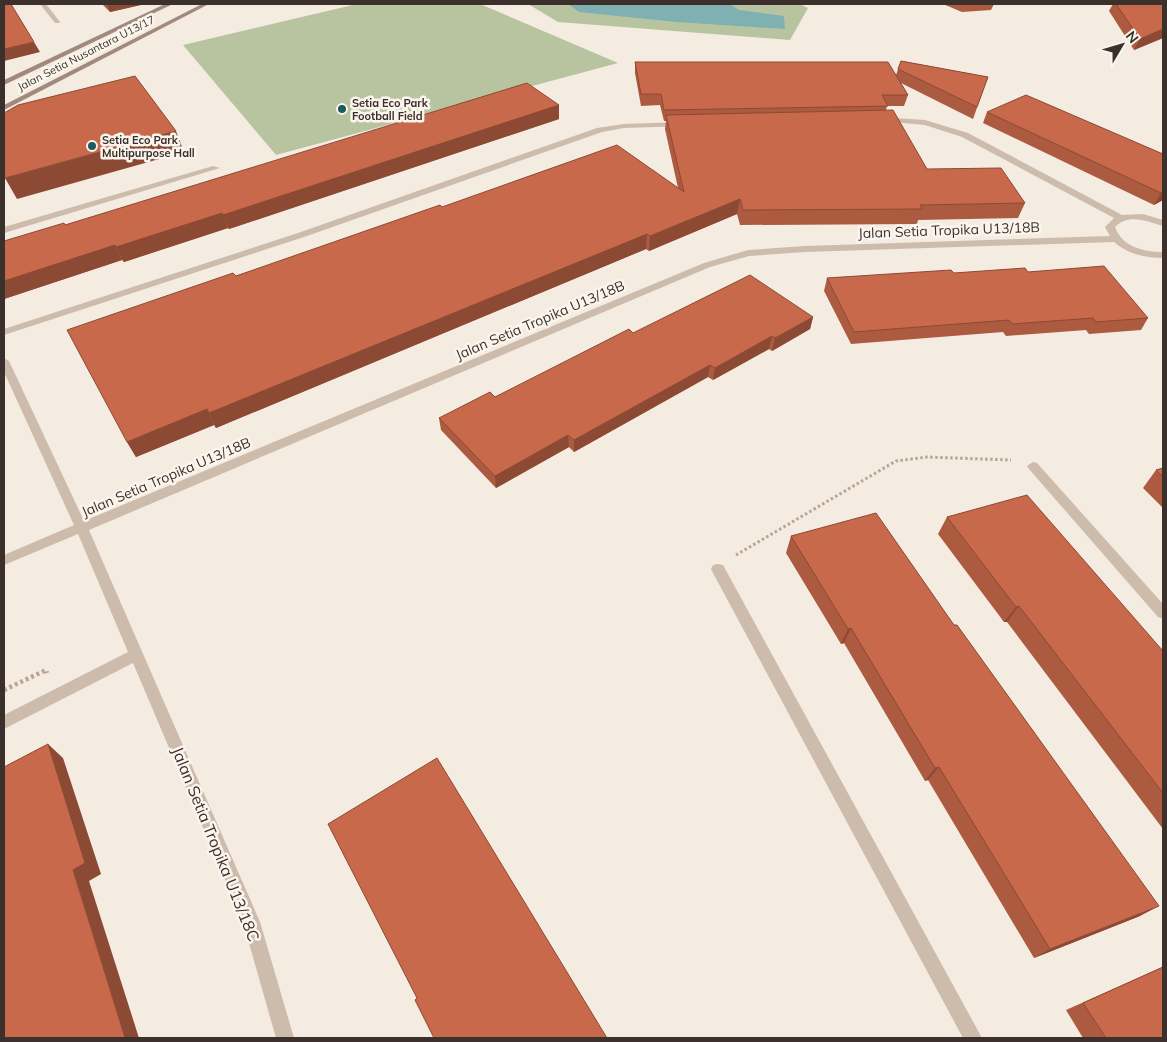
<svg xmlns="http://www.w3.org/2000/svg" width="1167" height="1042" font-family="Mulish,sans-serif">
<style>
.green{fill:#b8c4a0}
.water{fill:#7fb0b2}
.lines{fill:none;stroke-linecap:round;stroke-linejoin:round}
.path-far1{stroke:#b9a596;stroke-width:3;stroke-dasharray:2.5 2.5;stroke-linecap:butt}
.path{stroke:#b9a596;stroke-width:4.5;stroke-dasharray:3 3;stroke-linecap:butt}
.lane{fill:#cdbbac;fill-rule:evenodd}
.street{fill:#cdbbac;fill-rule:evenodd}
.secondary{fill:#a18a7d;fill-rule:evenodd}
.wall{fill:#ac5a40}
.shaded-wall{fill:#8c4a34}
.building{fill:#c8694b;stroke:#8c4a34}
.poi-dot{fill:#1f5a5e;stroke:#fbf5ee;stroke-width:2}
.labels{text-anchor:middle;dominant-baseline:central;stroke-width:5;stroke-linejoin:round;paint-order:stroke}
.far-street-label{font-size:11px;fill:#3b302b;stroke:#fbf5ee}
.far-poi-label{font-size:11px;font-weight:bold;fill:#3b302b;stroke:#fbf5ee;text-anchor:start}
.street-label{font-size:14px;fill:#3b302b;stroke:#fbf5ee}
.near-street-label{font-size:16px;fill:#3b302b;stroke:#fbf5ee}
</style>
<rect width="100%" height="100%" fill="#f4ebe1"/>
<g class="green">
<path d="M357,4H480L618,63L276,155L183,45Z"/>
<path d="M528,4H800L808,8L790,40L558,22Z"/>
</g>
<path class="water" d="M568,4H730L739,10L784,16L785,29L676,22L579,12Z"/>
<g class="lines">
<path class="path-far1" d="M736,555L896,461L927,457L1011,460"/>
<path class="path" d="M4,690L46,670L47,673"/>
<path class="lane" d="M213,166L220,168L4,233V227Z"/>
<g class="street">
<path d="M40,4H46L60,22L59,23H55Z"/>
<path d="M879,117L925,120L968,133L1122,215L1143,214L1163,220V226C1147,221 1128,213 1115,227C1122,247 1144,252 1163,252V258C1145,258 1128,254 1114,242L805,252L749,256L710,267L89,530L260,922L294,1038H276L243,922L133,663L4,729V715L128,652L78,534L4,565V555L74,525L4,372V358L9,361L84,521L704,263L748,250L805,246L1110,236L1105,227L1114,218L962,137L925,125L882,121H879Z"/>
<path d="M682,122H685V126L624,128L602,132L304,237L4,335V329L298,233L597,128L624,124Z"/>
<path d="M1033,462L1037,463L1163,604V619L1158,617L1029,469L1027,466Z"/>
<path d="M718,564L723,565L982,1038H963L713,573L711,569L713,565Z"/>
</g>
<g class="secondary">
<path d="M165,4H173L4,85V80Z"/>
<path d="M202,4H209L4,110V105Z"/>
</g>
</g>
<g class="wall">
<path d="M102,4H145L110,12Z"/>
<path d="M943,4H994L991,10L962,12Z"/>
<path d="M1113,4H1163V38L1134,50L1109,11Z"/>
<path d="M901,61L988,77L973,119L901,83L908,95L904,106H887L886,110L927,169L1025,203L1018,218L918,220L917,224L740,225L737,214L649,251L646,249L216,428L214,425L136,457L127,442L236,276L442,207L678,188L665,129L666,121H664L660,105L641,106L635,73V62L896,75Z"/>
<path d="M559,105V119L229,229L228,228L124,262L122,260L4,299V241L65,225Z"/>
<path d="M987,112L1163,154V200L1154,205L983,123Z"/>
<path d="M1028,272L1148,318L1141,330L1089,334L1086,330L1006,336L1003,332L851,344L824,291L827,278L954,273Z"/>
<path d="M813,317L810,329L772,351L769,349L713,380L708,377L574,452L569,447L496,488L441,430L439,418L495,397L633,333Z"/>
<path d="M1163,468V508L1143,488L1156,470Z"/>
<path d="M947,517L1163,651V829L1007,622H1004L938,534Z"/>
<path d="M791,536L1140,916L1034,958L928,780L925,781L844,643L841,644L786,553Z"/>
<path d="M1163,967V1038H1083L1066,1010Z"/>
</g>
<g class="shaded-wall">
<path d="M107,4H145L110,12Z"/>
<path d="M1163,29V38L1134,50L1140,39Z"/>
<path d="M34,42L40,52L4,61V49Z"/>
<path d="M559,105V119L229,229L223,215Z"/>
<path d="M176,131L184,152L17,199L5,178Z"/>
<path d="M1163,192V200L1154,205L1161,193Z"/>
<path d="M740,199L737,214L649,251L650,236Z"/>
<path d="M222,213L228,228L124,262L116,247Z"/>
<path d="M647,234L646,249L216,428L209,413Z"/>
<path d="M115,245L122,260L4,299V281Z"/>
<path d="M813,317L810,329L772,351L775,338Z"/>
<path d="M772,336L769,349L713,380L715,368Z"/>
<path d="M710,365L708,377L574,452V440Z"/>
<path d="M207,409L214,425L136,457L127,442Z"/>
<path d="M568,435L569,447L496,488L495,476Z"/>
<path d="M1019,606L1007,622H1004L1016,607Z"/>
<path d="M851,628L844,643L841,644L848,629Z"/>
<path d="M48,744L63,758L101,874L89,881L139,1038H125L73,870Z"/>
<path d="M939,767L928,780L925,781L935,768Z"/>
<path d="M1159,906L1140,916L1034,958L1050,949Z"/>
</g>
<g class="building">
<path d="M4,4H11L34,42L4,49Z"/>
<path d="M1116,4H1163V29L1140,39Z"/>
<path d="M901,61L988,77L977,107L898,69Z"/>
<path d="M635,62H888L908,95H882L888,106L664,110L661,94H641Z"/>
<path d="M135,76L176,131L5,178L4,176V113L18,105Z"/>
<path d="M527,83L559,105L223,215L222,213L116,247L115,245L4,281V241L64,223L65,225Z"/>
<path d="M1026,95L1163,154V192L1161,193L987,112Z"/>
<path d="M893,110L927,169L1001,168L1025,203L920,205L922,209L743,210L740,199L650,236L647,234L209,413L207,409L127,442L67,330L233,273L236,276L440,205L442,207L617,145L684,192L666,115Z"/>
<path d="M1104,266L1148,318L1096,322L1093,318L1012,324L1009,320L854,332L827,278L951,270L954,273L1025,268L1028,272Z"/>
<path d="M750,275L813,317L775,338L772,336L715,368L710,365L574,440L568,435L495,476L439,418L490,392L495,397L629,329L633,333Z"/>
<path d="M1163,468V477L1156,470Z"/>
<path d="M1027,495L1163,651V793L1019,606L1016,607L947,517Z"/>
<path d="M876,513L954,625H957L1159,906L1050,949L939,767L935,768L851,628L848,629L791,536Z"/>
<path d="M48,744L85,863L73,870L125,1038H4V767Z"/>
<path d="M437,758L607,1038H434L415,1000L417,998L328,824Z"/>
<path d="M1163,967V1038H1106L1083,1003Z"/>
</g>
<g class="poi-dot">
<circle cx="342" cy="109" r="5"/>
<circle cx="92" cy="146" r="5"/>
</g>
<g class="labels">
<g class="far-street-label">
<text transform="translate(86 53) rotate(-27)">Jalan Setia Nusantara U13/17</text>
</g>
<g class="far-poi-label">
<text x="352" y="103">Setia Eco Park<tspan x="352" dy="13">Football Field</tspan></text>
<text x="102" y="140">Setia Eco Park<tspan x="102" dy="13">Multipurpose Hall</tspan></text>
</g>
<g class="street-label">
<text transform="translate(949 230) rotate(-2)">Jalan Setia Tropika U13/18B</text>
<text transform="translate(540 320) rotate(-23)">Jalan Setia Tropika U13/18B</text>
<text transform="translate(166 477) rotate(-23)">Jalan Setia Tropika U13/18B</text>
</g>
<g class="near-street-label">
<text transform="translate(216 844) rotate(68)">Jalan Setia Tropika U13/18C</text>
</g>
</g>
<rect width="1167" height="1042" fill="none" stroke="#3b302b" stroke-width="10"/>
<g transform="translate(1122 45) rotate(52)" stroke="#fbf5ee" stroke-width="4" paint-order="stroke">
<path d="M0-4L9 19L0 12L-9 19Z" fill="#3b302b"/>
<text y="-8" font-size="14" font-weight="bold" text-anchor="middle" fill="#3b302b">N</text>
</g>
</svg>
